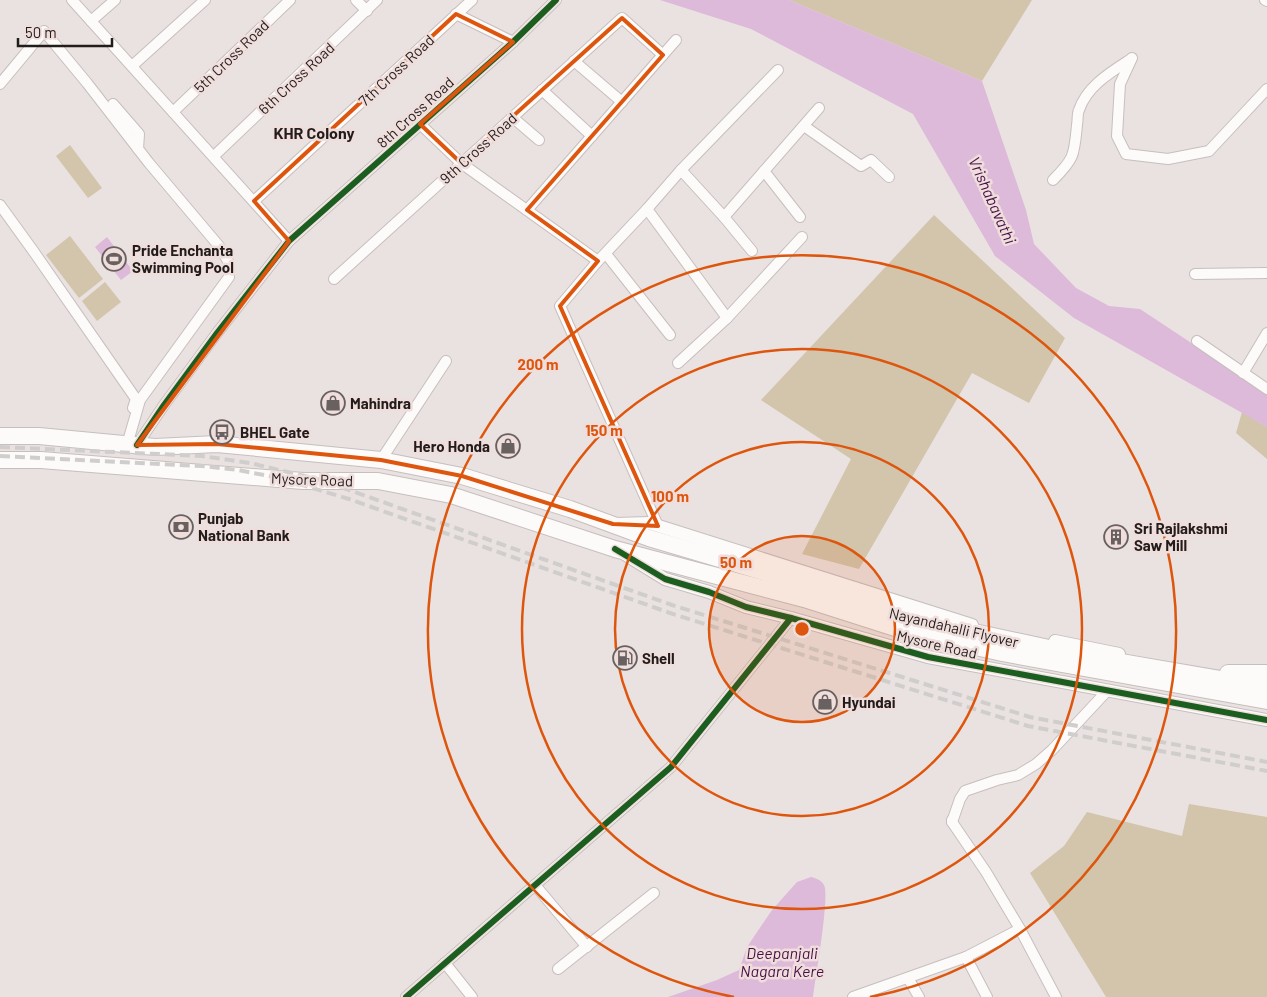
<svg xmlns="http://www.w3.org/2000/svg" width="1267" height="997" font-family="Barlow,sans-serif">
<style>
.green{fill:#d2c5ac}
.water{fill:#ddb9da}
.lines{fill:none;stroke-linecap:round;stroke-linejoin:round}
.minor-casing{stroke:#c6bfbe;stroke-width:12}
.tertiary-casing{stroke:#c6bfbe;stroke-width:14}
.trunk-casing{stroke:#c6bfbe;stroke-width:18}
.minor{stroke:#fcfbfa;stroke-width:10}
.tertiary{stroke:#fcfbfa;stroke-width:12}
.trunk{stroke:#fcfbfa;stroke-width:16}
.rail{stroke:#d0cecd;stroke-width:4;stroke-dasharray:10 5;stroke-linecap:butt}
.cycleway-casing{stroke:#efdedb;stroke-width:9}
.cycleway{stroke:#1b5e20;stroke-width:6}
.marked{fill:none;stroke:#de560d;stroke-width:4;stroke-linejoin:round}
.ring{fill:none;stroke:#de560d;stroke-width:2.5}
.labels{text-anchor:middle;dominant-baseline:central;stroke-width:5;stroke-linejoin:round;paint-order:stroke}
.street-label{font-size:15px;fill:#221c1b;stroke:#efdedb}
.poi-label{font-size:15px;font-weight:bold;fill:#221c1b;stroke:#efdedb;text-anchor:start}
.neighbourhood-label{font-size:16px;font-weight:bold;fill:#221c1b;stroke:#efdedb}
.water-label{font-size:16px;font-style:italic;fill:#470e48;stroke:#efdedb}
.centre{fill:#de560d;stroke:#efdedb;stroke-width:2.5}
.ring-label{font-size:15px;text-anchor:middle;font-weight:bold;fill:#de560d;stroke:#efdedb;stroke-width:5;stroke-linejoin:round;paint-order:stroke}
</style>
<rect width="100%" height="100%" fill="#eae2e0"/>
<g class="green">
<path d="M789,0H1032L982,81Z"/>
<path d="M70,145L102,188L88,198L56,156Z"/>
<path d="M934,215L1065,338L1029,403L972,373L859,569L802,554L851,459L761,400Z"/>
<path d="M70,236L103,279L79,298L46,255Z"/>
<path d="M105,282L121,302L97,321L82,301Z"/>
<path d="M1242,412L1267,427V459L1236,433Z"/>
<path d="M1189,804L1267,817V997H1106L1030,873L1064,846L1087,812L1182,836Z"/>
</g>
<g class="water">
<path d="M660,0H789L982,81L1026,210L1034,244L1076,288L1109,306L1140,309L1267,393V427L1074,318L995,256L913,114L751,29Z"/>
<path d="M107,237L133,271L121,280L95,247Z"/>
<path d="M811,877C816,878 821,880 824,885C830,896 815,979 813,997H668L717,980L739,970L747,947L772,910L797,882Z"/>
</g>
<g class="lines">
<g class="minor-casing">
<g id="minor">
<path d="M72,0L289,241"/>
<path d="M356,0L367,11"/>
<path d="M1265,0L1267,1"/>
<path d="M456,14L513,42"/>
<path d="M91,21L115,0"/>
<path d="M1132,58L1120,84L1117,136L1126,154L1168,159L1209,151L1267,89"/>
<path d="M574,61L622,102"/>
<path d="M132,66L205,0"/>
<path d="M0,84L44,31L87,83L149,163L219,246L228,261L229,277L140,400L127,445"/>
<path d="M542,90L592,136"/>
<path d="M113,104L139,134L138,149"/>
<path d="M173,112L290,0"/>
<path d="M512,117L539,140"/>
<path d="M420,124L461,163L598,261L647,209L681,170L778,70"/>
<path d="M804,126L861,166L871,160L889,177"/>
<path d="M214,156L377,0"/>
<path d="M681,170L724,217"/>
<path d="M764,171L800,217"/>
<path d="M1053,180C1075,158 1074,155 1077,125C1078,121 1077,114 1079,110C1087,86 1111,72 1131,59"/>
<path d="M254,201L472,0"/>
<path d="M0,205L34,252L136,399L133,408"/>
<path d="M647,209L727,318L678,363"/>
<path d="M527,210L676,40"/>
<path d="M752,251L724,217L819,108"/>
<path d="M606,254L670,335"/>
<path d="M598,261L560,306L658,526"/>
<path d="M1195,274L1267,273"/>
<path d="M334,279L622,18L663,55"/>
<path d="M727,318L802,237"/>
<path d="M1197,341L1267,389"/>
<path d="M1243,373L1267,333"/>
<path d="M137,445L164,405L217,333L289,241L513,42L556,0"/>
<path d="M381,460L446,361"/>
<path d="M952,820V822L986,872L1020,929L1056,997"/>
<path d="M952,822L960,799L965,791L997,780L1018,775L1036,764L1052,750L1107,691"/>
<path d="M535,885L587,947"/>
<path d="M966,957L987,997"/>
<path d="M445,963L472,997"/>
<path d="M558,969L654,893"/>
<path d="M908,978L919,997"/>
<path d="M406,997L671,767L791,618"/>
<path d="M853,997L966,957L1020,929"/>
</g>
</g>
<g class="tertiary-casing">
<g id="tertiary">
<path d="M615,524L649,523L972,625"/>
<path d="M626,555L665,579L709,592L746,607L791,618L928,657L1267,720"/>
<path d="M1055,641L1119,654"/>
</g>
</g>
<g class="trunk-casing">
<g id="trunk">
<path d="M0,436H39L155,447L217,444L381,460L462,476L570,509L649,538L807,585L904,617L1086,656L1267,687"/>
<path d="M0,460H41L303,481H378L451,495L615,549L804,599L901,630L1002,653L1267,701"/>
<path d="M1228,673H1267"/>
</g>
</g>
<use href="#minor" class="minor"/>
<use href="#tertiary" class="tertiary"/>
<use href="#trunk" class="trunk"/>
<g class="rail">
<path d="M0,447L202,456L250,463L321,480L672,605L1030,717L1267,762"/>
<path d="M0,456L202,466L238,470L279,478L349,499L670,613L1028,726L1267,771"/>
</g>
<g class="cycleway-casing">
<g id="cycleway">
<path d="M137,445L164,405L217,333L289,241L513,42L556,0"/>
<path d="M615,549L665,579L709,592L746,607L791,618L928,657L1267,720"/>
<path d="M406,997L671,767L791,618"/>
</g>
</g>
<use href="#cycleway" class="cycleway"/>
</g>
<path class="marked" d="M456,14L513,42L420,124L461,163L622,18L663,55L527,210L598,261L560,306L658,526L613,524L462,476L381,460L217,444L137,445L289,241L254,201Z"/>
<circle cx="802" cy="629" r="93" fill="#de560d" fill-opacity=".12"/>
<g class="ring">
<circle cx="802" cy="629" r="93"/>
<circle cx="802" cy="629" r="187"/>
<circle cx="802" cy="629" r="280"/>
<path d="M734 997A374 374 0 1 1 870 997"/>
</g>
<defs>
<g id="stadium-ring" transform="scale(1.25)"><circle r="9.5" fill="#efdedb" stroke="#686160" stroke-width="1.5"/><path d="M0-5a6.5 5 0 1 0 0 10a6.5 5 0 1 0 0-10ZM-3.5-1.8h7v3.6h-7Z" fill="#686160"/></g>
<g id="shop-ring" transform="scale(1.25)"><circle r="9.5" fill="#efdedb" stroke="#686160" stroke-width="1.5"/><path d="M-5-2.5h2.3a2.7 3.5 0 0 1 5.4 0H5L5.5 6h-11ZM-1.5-2.5h3a1.5 2.3 0 0 0-3 0Z" fill="#686160"/></g>
<g id="bus-ring" transform="scale(1.25)"><circle r="9.5" fill="#efdedb" stroke="#686160" stroke-width="1.5"/><path d="M-5-6H5V4H4V6H2V4H-2V6H-4V4H-5ZM-3.5-4V0h7V-4ZM-3.5 1.2v1.5H-2V1.2ZM2 1.2v1.5H3.5V1.2Z" fill="#686160"/></g>
<g id="bank-ring" transform="scale(1.25)"><circle r="9.5" fill="#efdedb" stroke="#686160" stroke-width="1.5"/><path d="M-6-4H6V4H-6ZM0-2.3a2.3 2.3 0 1 0 0 4.6a2.3 2.3 0 1 0 0-4.6Z" fill="#686160"/></g>
<g id="building-ring" transform="scale(1.25)"><circle r="9.5" fill="#efdedb" stroke="#686160" stroke-width="1.5"/><path d="M-4-6H4V6H1V3H-1V6H-4ZM-2.5-4.3h1.7v1.8h-1.7ZM.8-4.3h1.7v1.8H.8ZM-2.5-1h1.7V.8h-1.7ZM.8-1h1.7V.8H.8Z" fill="#686160"/></g>
<g id="fuel-ring" transform="scale(1.25)"><circle r="9.5" fill="#efdedb" stroke="#686160" stroke-width="1.5"/><path d="M-5.5-6h7V0h2V4h1.3V-2.5L3-4.5l.8-.8L6-3V5H2.5V1h-1V6h-7ZM-4.2-4.7v3.2H.2V-4.7Z" fill="#686160"/></g>
</defs>
<g fill-rule="evenodd">
<use href="#stadium-ring" x="114" y="259"/>
<use href="#shop-ring" x="333" y="403"/>
<use href="#bus-ring" x="222" y="432"/>
<use href="#shop-ring" x="508" y="446"/>
<use href="#bank-ring" x="181" y="527"/>
<use href="#building-ring" x="1116" y="537"/>
<use href="#fuel-ring" x="625" y="658"/>
<use href="#shop-ring" x="825" y="702"/>
</g>
<g class="labels">
<g class="street-label">
<text transform="translate(231 56) rotate(-44)">5th Cross Road</text>
<text transform="translate(396 70) rotate(-43)">7th Cross Road</text>
<text transform="translate(296 78) rotate(-43)">6th Cross Road</text>
<text transform="translate(415 112) rotate(-42)">8th Cross Road</text>
<text transform="translate(478 148) rotate(-42)">9th Cross Road</text>
<text transform="translate(312 479) rotate(2)">Mysore Road</text>
<text transform="translate(954 627) rotate(13)">Nayandahalli Flyover</text>
<text transform="translate(937 644) rotate(13)">Mysore Road</text>
</g>
<g class="poi-label">
<text x="132" y="250">Pride Enchanta<tspan x="132" dy="17">Swimming Pool</tspan></text>
<text x="350" y="403">Mahindra</text>
<text x="240" y="432">BHEL Gate</text>
<text x="490" y="446" text-anchor="end">Hero Honda</text>
<text x="198" y="518">Punjab<tspan x="198" dy="17">National Bank</tspan></text>
<text x="1134" y="528">Sri Rajlakshmi<tspan x="1134" dy="17">Saw Mill</tspan></text>
<text x="642" y="658">Shell</text>
<text x="842" y="702">Hyundai</text>
</g>
<g class="neighbourhood-label">
<text x="314" y="132">KHR Colony</text>
</g>
<g class="water-label">
<text transform="translate(993 200) rotate(66)">Vrishabavathi</text>
<text x="782" y="952">Deepanjali<tspan x="782" dy="18">Nagara Kere</tspan></text>
</g>
</g>
<circle cx="802" cy="629" r="8" class="centre"/>
<g class="ring-label">
<text x="538" y="370">200 m</text>
<text x="604" y="436">150 m</text>
<text x="670" y="502">100 m</text>
<text x="736" y="568">50 m</text>
</g>
<path d="M18 38v8h94v-8" fill="none" stroke="#221c1b" stroke-width="2.5"/>
<text x="25" y="38" font-size="15" fill="#221c1b" stroke="#efdedb" stroke-width="4" paint-order="stroke">50 m</text>
</svg>
